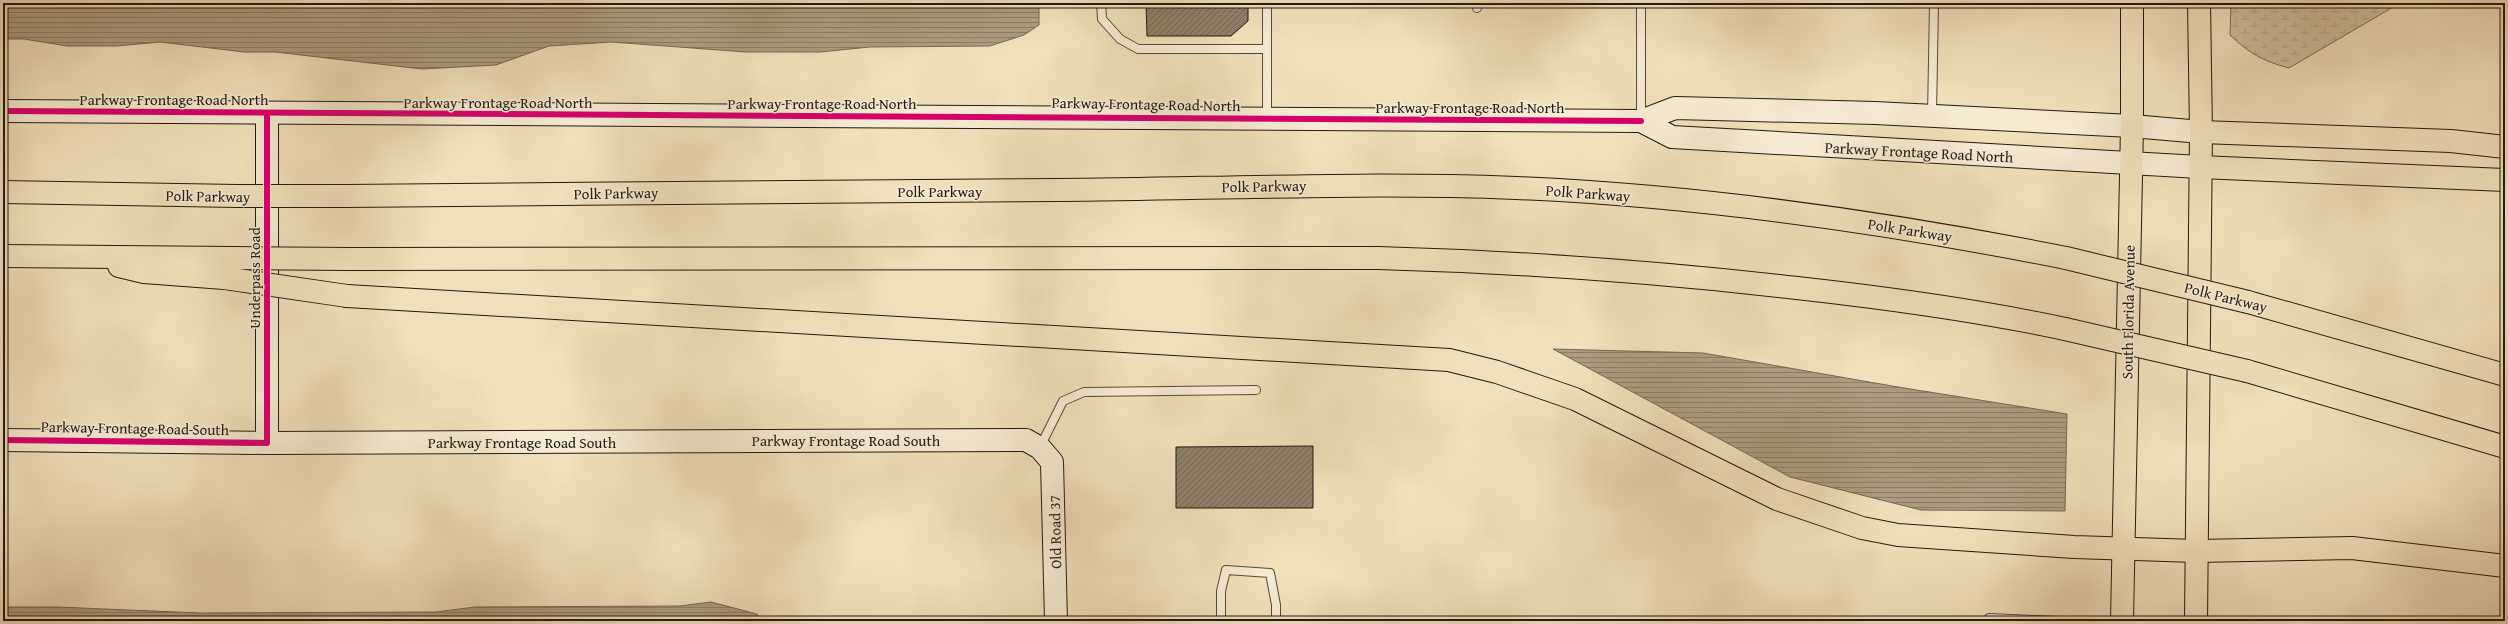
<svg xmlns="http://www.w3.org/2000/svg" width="2508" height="624" font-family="'Gentium Book Plus',serif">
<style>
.wetland{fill:url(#wetland-marsh);stroke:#7a6a58}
.water{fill:url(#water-rules);stroke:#766755}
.building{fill:url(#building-hatch);stroke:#251711}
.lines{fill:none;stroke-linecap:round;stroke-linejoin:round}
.lane-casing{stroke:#58493c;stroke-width:10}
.secondary-casing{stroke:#251711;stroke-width:24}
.primary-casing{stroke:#251711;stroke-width:24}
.highway-casing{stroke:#251711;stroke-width:24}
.lane{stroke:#f6ebd3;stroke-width:8}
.secondary{stroke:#f6ebd3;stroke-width:22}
.primary{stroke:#f1e0bc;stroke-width:22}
.highway{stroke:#f1e0bc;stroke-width:22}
.highway-bridge-casing{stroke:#251711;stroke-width:24;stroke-linecap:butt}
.highway-bridge{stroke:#f1e0bc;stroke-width:22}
.cycleway-casing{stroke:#f6ebd3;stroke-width:8}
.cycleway{stroke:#d6006c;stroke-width:6}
.labels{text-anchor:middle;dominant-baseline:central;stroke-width:3;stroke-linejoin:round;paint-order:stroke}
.street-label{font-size:15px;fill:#251711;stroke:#f6ebd3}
</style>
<defs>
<pattern id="wetland-marsh" width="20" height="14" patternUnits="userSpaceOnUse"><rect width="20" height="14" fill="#cebe9f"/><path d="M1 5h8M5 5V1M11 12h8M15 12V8" fill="none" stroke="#b1a388"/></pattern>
<pattern id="water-rules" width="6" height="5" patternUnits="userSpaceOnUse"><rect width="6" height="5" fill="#ac9c82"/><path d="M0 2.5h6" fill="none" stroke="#8c7e69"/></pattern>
<pattern id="building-hatch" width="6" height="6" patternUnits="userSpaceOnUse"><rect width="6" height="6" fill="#8f806a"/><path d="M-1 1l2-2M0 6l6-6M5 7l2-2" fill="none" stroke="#756856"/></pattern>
</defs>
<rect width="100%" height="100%" fill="#f1e0bc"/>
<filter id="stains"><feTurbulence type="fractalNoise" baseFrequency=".005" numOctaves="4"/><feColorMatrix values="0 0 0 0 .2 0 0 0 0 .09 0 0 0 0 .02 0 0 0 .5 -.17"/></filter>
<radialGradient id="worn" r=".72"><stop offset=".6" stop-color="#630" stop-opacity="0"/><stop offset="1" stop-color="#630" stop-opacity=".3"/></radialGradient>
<path class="wetland" d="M2231,3H2400L2289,68C2263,61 2250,54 2230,35Z"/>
<g class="water">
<path d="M3,3H1039V25L1024,35L990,46L870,47L820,52H746L611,42L549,46L496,65L422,69L275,52H244L160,42L117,46H67L24,39H3Z"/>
<path d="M1553,349L1703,353L1898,387L2067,414L2065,511L1921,510L1790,477Z"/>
<path d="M711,602L757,614L760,621H3V607H57L200,613L436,612L475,607L680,606Z"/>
</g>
<g class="building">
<path d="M1146,3H1248V21L1231,36H1147Z"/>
<path d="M1313,446V508H1176V447Z"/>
</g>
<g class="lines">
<g class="lane-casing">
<g id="lane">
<path d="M1101,3L1102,19L1120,39L1138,49H1267"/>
<path d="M1477,8V3"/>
<path d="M1932,116L1934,3"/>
<path d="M1267,118V3"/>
<path d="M1641,120V3"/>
<path d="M1040,447L1063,401L1084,392L1256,390"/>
<path d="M1221,621V591L1226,570L1270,573L1276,605V621"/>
<path d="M1987,621L1989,618L2059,621"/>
</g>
</g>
<g class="secondary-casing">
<g id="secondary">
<path d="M3,111L1641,121L1675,108L1875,113L2132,126L2201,132"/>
<path d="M267,113V443"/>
<path d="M1641,121L1672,137L2200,167"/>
<path d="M3,440L267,443L1026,440L1040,448L1052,462L1056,621"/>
</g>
</g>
<g class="primary-casing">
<g id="primary">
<path d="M2122,621L2132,126V3"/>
<path d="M2196,621L2201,132L2199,3"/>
</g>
</g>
<g class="highway-casing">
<g id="highway">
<path d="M2201,132L2451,141L2505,147"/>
<path d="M2200,167L2505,180"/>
<path d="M3,192L237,196"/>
<path d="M346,196C583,194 820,191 1057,190C1210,189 1363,182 1516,188C1701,196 1885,222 2066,258"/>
<path d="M3,256L232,258"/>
<path d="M351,259L1378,258C1519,262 1658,272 1797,288C1887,298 1977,310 2065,329"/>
<path d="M119,266L144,272L224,278"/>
<path d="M347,296L1449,360L1497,372L1575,399L1777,499L1862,528L1898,535L2074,547L2196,551L2352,548L2505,566"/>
<path d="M2248,302L2505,375"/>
<path d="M2247,371L2505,447"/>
</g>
</g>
<use href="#lane" class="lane"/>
<use href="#secondary" class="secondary"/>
<use href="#primary" class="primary"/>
<use href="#highway" class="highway"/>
<g class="highway-bridge-casing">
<g id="highway-bridge">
<path d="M237,196H346"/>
<path d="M232,258L351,259"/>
<path d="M2066,258L2248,302"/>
<path d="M224,278L347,296"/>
<path d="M2065,329L2247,371"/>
</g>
</g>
<use href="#highway-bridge" class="highway-bridge"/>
<g class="cycleway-casing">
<g id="cycleway">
<path d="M3,111L1641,121"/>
<path d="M3,440L267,443V113"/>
</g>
</g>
<use href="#cycleway" class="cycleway"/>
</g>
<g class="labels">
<g class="street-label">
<text x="174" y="99">Parkway Frontage Road North</text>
<text x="498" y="102">Parkway Frontage Road North</text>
<text x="822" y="103">Parkway Frontage Road North</text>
<text transform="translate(1146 104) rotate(1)">Parkway Frontage Road North</text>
<text x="1470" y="107">Parkway Frontage Road North</text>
<text transform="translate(1919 152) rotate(3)">Parkway Frontage Road North</text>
<text transform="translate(1264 186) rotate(-1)">Polk Parkway</text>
<text x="940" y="191">Polk Parkway</text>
<text transform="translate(616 193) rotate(-1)">Polk Parkway</text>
<text transform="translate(1588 193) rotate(4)">Polk Parkway</text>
<text transform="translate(208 196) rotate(1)">Polk Parkway</text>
<text transform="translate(1910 230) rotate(9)">Polk Parkway</text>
<text transform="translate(254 278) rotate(-90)">Underpass Road</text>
<text transform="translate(2226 297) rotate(14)">Polk Parkway</text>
<text transform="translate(2128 312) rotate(-89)">South Florida Avenue</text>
<text transform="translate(135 428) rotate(1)">Parkway Frontage Road South</text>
<text x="846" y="440">Parkway Frontage Road South</text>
<text x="522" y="442">Parkway Frontage Road South</text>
<text transform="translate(1055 532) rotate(-91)">Old Road 37</text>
</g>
</g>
<rect width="2508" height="624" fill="none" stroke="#f1e0bc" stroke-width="16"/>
<rect x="4" y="4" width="2500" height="616" fill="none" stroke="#251711" stroke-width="2"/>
<rect x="8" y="8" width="2492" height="608" fill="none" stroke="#251711"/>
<rect width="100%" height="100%" filter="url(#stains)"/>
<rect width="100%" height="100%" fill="url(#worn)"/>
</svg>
